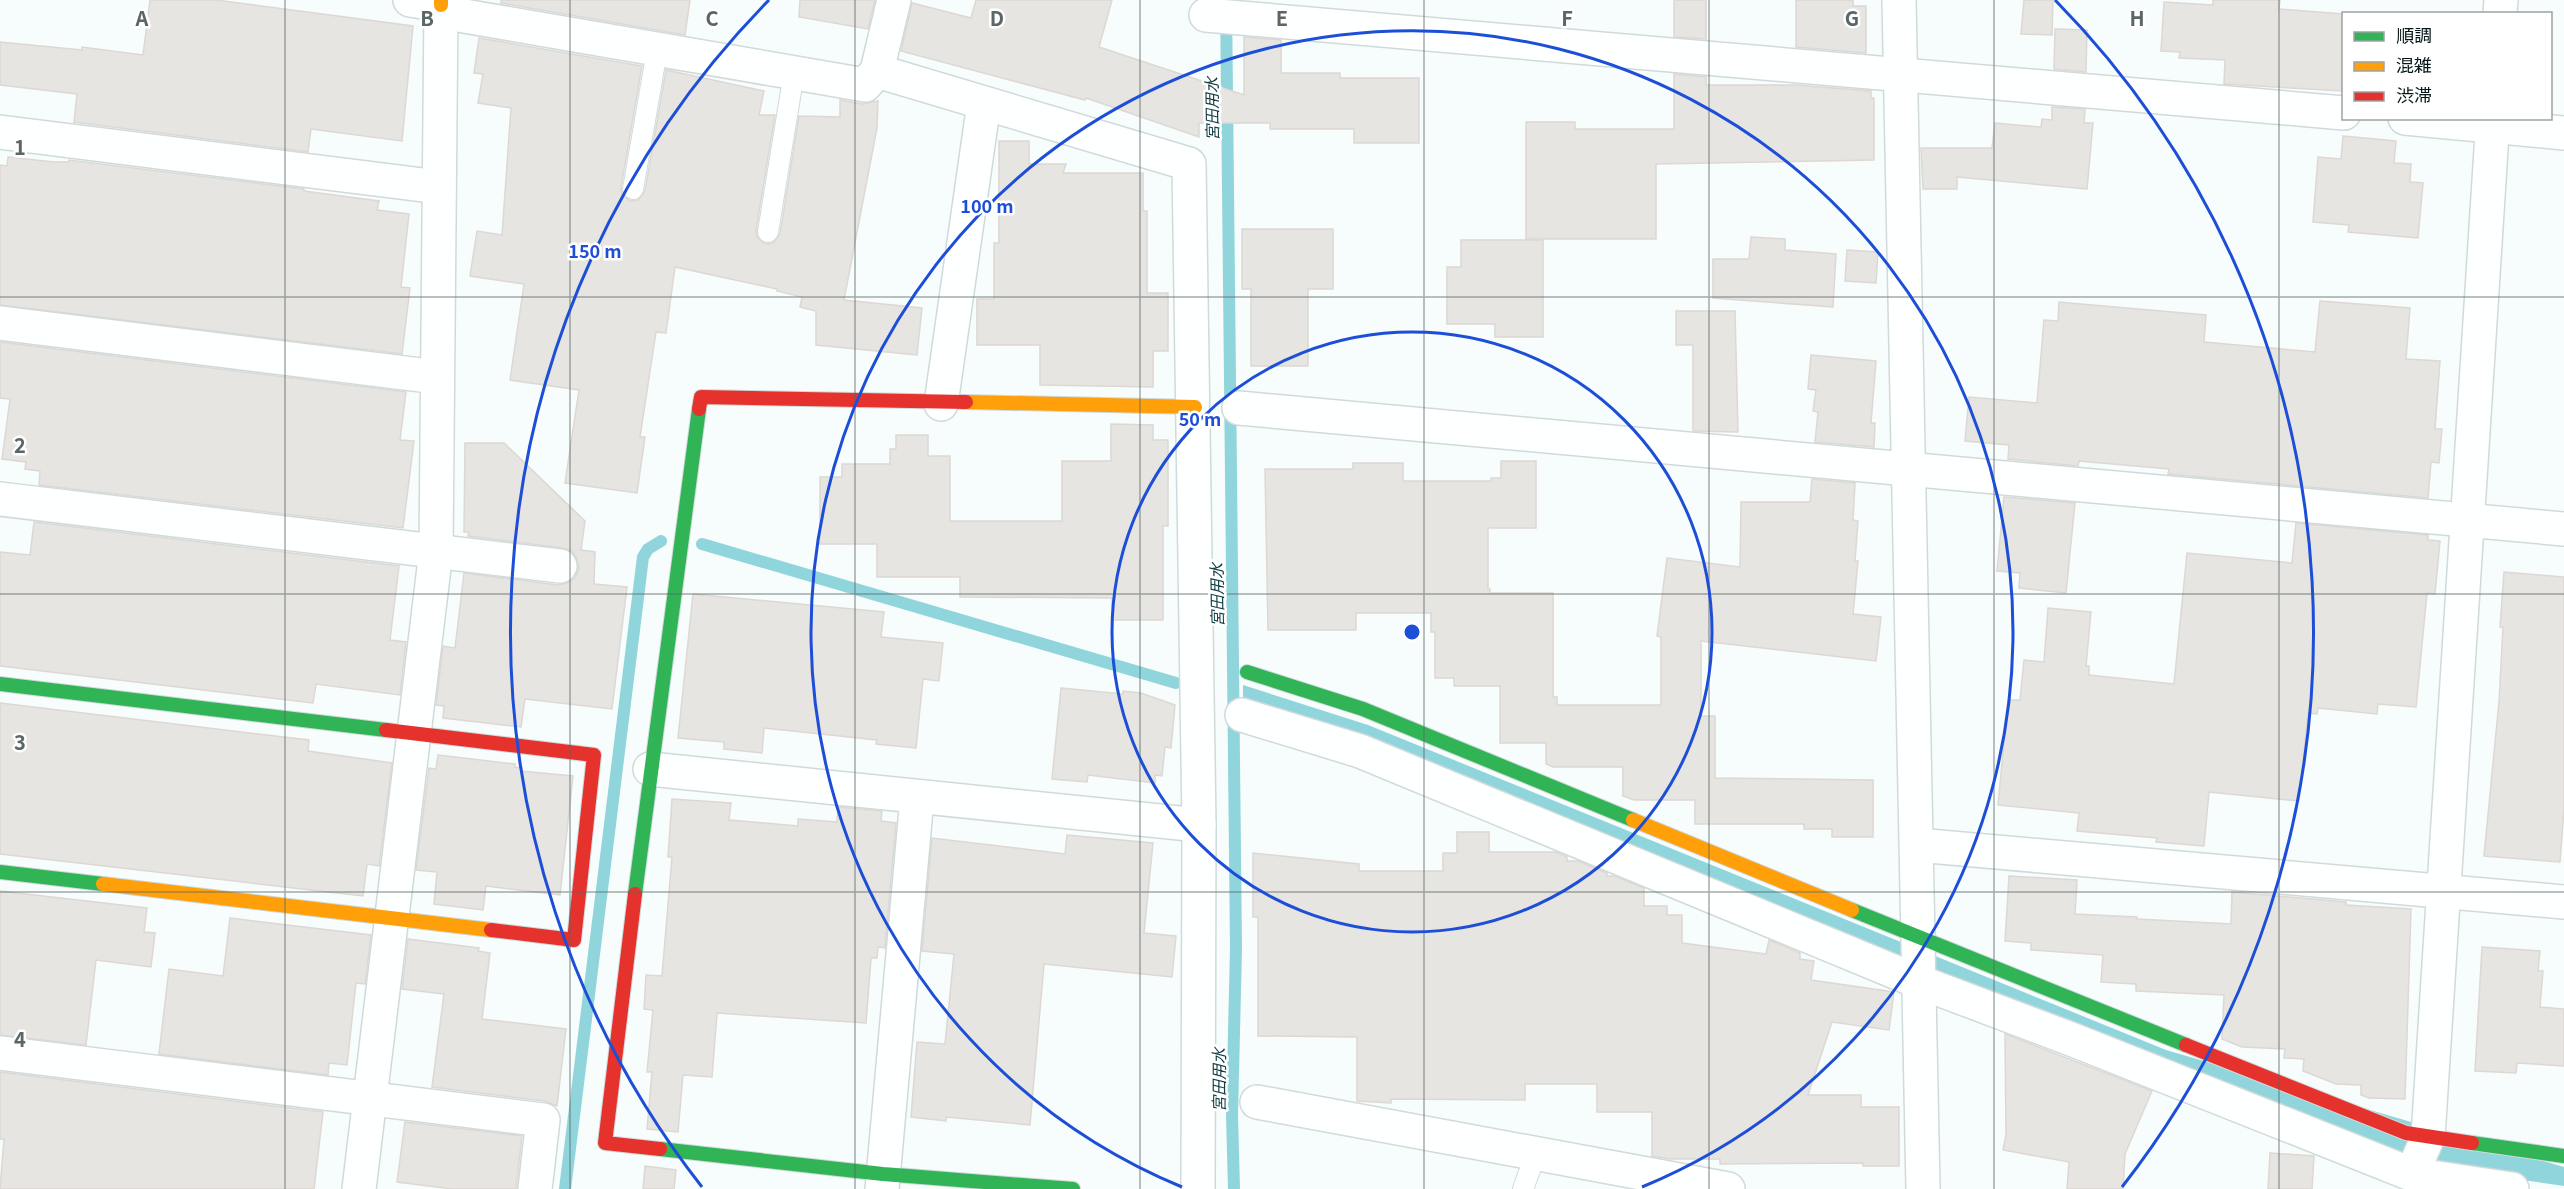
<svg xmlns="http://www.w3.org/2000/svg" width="2564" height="1189" font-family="Georgia,'Noto Sans JP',serif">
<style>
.water{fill:#90d5db}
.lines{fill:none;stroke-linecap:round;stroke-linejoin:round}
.stream{stroke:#90d5db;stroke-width:12}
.building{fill:#e7e5e1;stroke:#dcd8d4;stroke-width:1.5}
.lane-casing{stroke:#d0dadb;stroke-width:22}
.street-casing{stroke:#d0dadb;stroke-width:36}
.fast-casing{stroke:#d0dadb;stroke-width:16}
.slow-casing{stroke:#d0dadb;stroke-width:16}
.jam-casing{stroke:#d0dadb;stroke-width:16}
.lane{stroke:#feffff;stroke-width:20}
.street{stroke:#feffff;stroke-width:33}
.fast{stroke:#30b455;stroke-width:14}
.slow{stroke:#ff9f0a;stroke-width:14}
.jam{stroke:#e5322d;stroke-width:14}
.grid{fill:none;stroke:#5b6668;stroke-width:1.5;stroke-opacity:0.55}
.ring{fill:none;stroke:#1d4ed8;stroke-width:3}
.labels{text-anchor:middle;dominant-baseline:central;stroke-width:5;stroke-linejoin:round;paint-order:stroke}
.water-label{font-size:16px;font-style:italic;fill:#113e42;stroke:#fff}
.grid-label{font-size:20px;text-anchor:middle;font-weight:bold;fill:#5b6668;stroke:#fff;stroke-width:5;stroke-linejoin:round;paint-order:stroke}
.centre{fill:#1d4ed8;stroke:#fff;stroke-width:3}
.ring-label{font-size:18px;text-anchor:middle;font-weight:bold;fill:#1d4ed8;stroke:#fff;stroke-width:5;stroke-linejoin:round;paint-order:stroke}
</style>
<rect width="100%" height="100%" fill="#f7fcfc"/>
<path class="water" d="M1243,685L1368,725L2166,1050L2564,1167V1186L2423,1165L1243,704Z"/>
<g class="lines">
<g class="stream">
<path d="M1226,0L1236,949L1232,1115L1234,1189"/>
<path d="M702,544L1176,683"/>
<path d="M565,1189L643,557L648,549L661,541"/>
</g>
</g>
<g class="building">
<path d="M150,0H216L413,26L402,141L311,129L308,152L74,122L77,94L0,85V42L82,50V47L143,55Z"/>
<path d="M501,0H690L685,35L501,3Z"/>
<path d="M800,0H875L868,29L799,17Z"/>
<path d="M976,0H1112L1099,47L1244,95V37L1281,40V73H1340V78H1419V143H1354V129H1270V123H1199V137L1086,98L1085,100L901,51L912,3L971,18Z"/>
<path d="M1674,0H1706V39L1674,37Z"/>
<path d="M1796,0H1853V6H1866V53L1796,47Z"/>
<path d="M2024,0H2053L2052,35L2021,34Z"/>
<path d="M2213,0H2280L2279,9L2343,14V91L2224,84L2225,60L2179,58L2180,52L2161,51L2164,2L2213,5Z"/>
<path d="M2055,29L2087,30L2086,72L2054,69Z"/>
<path d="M479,38L642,66L621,187L622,194L630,201L638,200L645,191L666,70L764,91L759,115H775L756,230L757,237L765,244L773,243L780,234L799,116L840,117V100L862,104L878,101L877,128L844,300L922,308L917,355L816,345V311L800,307L802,297L777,291V289L675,267L666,333L656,332L640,437H645L637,493L565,483L579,390L510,380L524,284L470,276L477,231L502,235L511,108L478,103L483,74L474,73Z"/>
<path d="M1674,74L1706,77V85H1796L1871,91V98H1874V160L1656,164V239H1526V122H1575V129H1674Z"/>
<path d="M2052,107L2085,109L2084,123H2093L2087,189L1957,177V189H1923L1921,148H1992L1995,123L2041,127L2042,119L2052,120Z"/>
<path d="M2343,136L2396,141L2394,163L2411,164L2410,182L2423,183L2418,238L2348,232L2349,225L2313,222L2318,157L2341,159Z"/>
<path d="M999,141H1029V164H1066L1063,173H1143V211H1147V293H1168V351H1153V387L1040,385V345H977V299H994V243H999Z"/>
<path d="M8,157L54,162H69V160L304,189V191L379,201L377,210L409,214L401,287L410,288L402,354L0,305V165L7,166Z"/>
<path d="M1242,229H1333V289H1308V366H1251V289H1242Z"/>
<path d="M1751,237L1785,239V250L1836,254L1833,307L1713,298V259H1749Z"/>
<path d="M1461,240H1543V337H1495V324H1447V267H1461Z"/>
<path d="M1847,250L1878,252L1876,283L1845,281Z"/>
<path d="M2320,301L2410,308L2406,359L2440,361L2435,429H2442L2439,463L2431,462L2428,498L2168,474L2169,469L2079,461L2078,466L2008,459L2009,445L1965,441L1969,397L2037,403L2044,320L2058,321L2059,302L2206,315L2204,342L2315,352Z"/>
<path d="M1676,311H1735L1738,432L1693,431V345H1676Z"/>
<path d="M0,342L406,392L400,440L414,441L403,528L39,485L40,471L25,469L26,462L2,459L10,399L0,398Z"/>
<path d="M1811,355L1876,361L1871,423H1875L1874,447L1815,442L1818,412L1813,411L1816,390L1808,389Z"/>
<path d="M1111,424L1153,425V440H1168V526H1163V620H1112V598L960,597V577H877V544H820V477H842V464H890V449H896V435H928V456H950V521H1062V461H1111Z"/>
<path d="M465,443H504L585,521L581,550L595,552L594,584L627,587L612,709L525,699L521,727L443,718L444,706L436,705L443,646L455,648L464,573L558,585L567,583L575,578L579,568L577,559L572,551L563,548L468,536L469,532H464Z"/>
<path d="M1501,461H1536V528H1488V589H1490V593H1553V697H1557V705H1661V637L1657,636L1667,558L1740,567L1741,502H1810L1812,479L1855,483L1853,520L1858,521L1855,561H1858L1853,614L1881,617L1876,661L1701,641V716H1715V778L1873,780V837H1832V829H1804V824H1695V800H1634L1623,796V767H1553L1546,764V743H1500V686H1454V678H1435V632H1431V613H1356V630H1268L1265,469H1353V463H1403V481H1491V478H1501Z"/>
<path d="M2004,497L2075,503L2066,593L2019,588L2020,573L1997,571Z"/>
<path d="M34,522L399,566L390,640L406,642L400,695L316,684L313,703L0,666V552L30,555Z"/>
<path d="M2296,523L2428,535V540L2440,541L2435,594L2427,593L2416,707L2378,704L2377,714L2318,708L2317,714L2308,713L2299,801L2209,792L2204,846L2156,842L2157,838L2077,831L2079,813L1998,805L2008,700H2020L2024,660L2044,662L2048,608L2091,612L2086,666H2089V675L2174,684L2187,553L2292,563Z"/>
<path d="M2504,572L2564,577V809L2560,862L2484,856L2499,702L2503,627H2500Z"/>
<path d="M693,594L884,612L881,637L943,643L939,681L923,679L916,748L876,744L877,740L764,728L762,753L724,749V742L678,738Z"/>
<path d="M1061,688L1123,694V691L1141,693L1175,705L1171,748L1165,747L1162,776L1155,775V783L1088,775L1087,782L1052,779Z"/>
<path d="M0,703L309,740L308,751L392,763L379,866L367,864L363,896L0,854Z"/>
<path d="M438,755L515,764V767L522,768L521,771L573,776L560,895L486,886L483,910L434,904L437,872L416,870L429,768L436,769Z"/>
<path d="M672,799L731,803L729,820L798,826V819L837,822L838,807L882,811L881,821L896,823L885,948L878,947L877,958H871L866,1023L717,1013L712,1077L683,1075L678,1132L647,1129L652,1072H647L653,1010L644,1009L646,975L662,976L672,857H668Z"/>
<path d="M1457,832H1489V852H1556L1567,857V861H1578L1607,873V876H1614L1644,888V906H1667V915H1682V943L1766,954L1769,940L1800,953V959L1814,961L1811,980L1894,992L1889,1030L1832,1022L1808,1095H1861V1107H1899V1166H1863V1163L1720,1164V1159H1671L1652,1156V1112H1597V1084H1525V1100L1391,1099V1103L1357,1101V1037L1258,1036V917H1253V853L1359,864V871H1443V853H1457Z"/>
<path d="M1067,835L1153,843L1144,933L1176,936L1172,977L1044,964L1030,1125L946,1117V1121L911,1117L917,1042L945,1044L954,954L922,951L932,838L1065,854Z"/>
<path d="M2009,876L2077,880L2075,914L2137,917V919L2231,924L2232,892L2346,902V905L2411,909L2405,1099L2369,1098L2361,1095V1085L2336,1084L2303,1071L2304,1059L2284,1058L2285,1049L2242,1047L2222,1039L2224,995L2136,991V984L2101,982L2103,955L2031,950V943L2005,941Z"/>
<path d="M0,891L147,908L144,932L155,933L151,967L96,960L86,1045L0,1035Z"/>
<path d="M230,918L371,935L365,984L356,983L347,1065L329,1063L328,1075L159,1054L169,969L223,976Z"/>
<path d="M408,939L479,948L478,951L490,953L482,1019L566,1029L557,1106L545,1101L432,1087L444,994L402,989Z"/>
<path d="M2482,947L2540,951L2538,971H2543L2540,1007L2564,1009V1066L2517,1063L2516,1073L2475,1071Z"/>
<path d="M2005,1034L2152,1091L2125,1154L2123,1189H2067L2069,1162L2003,1150L2006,1135Z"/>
<path d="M0,1072L323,1112L314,1189H0L4,1139H0Z"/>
<path d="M405,1122L522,1136L516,1189H453L397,1182Z"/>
<path d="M2270,1153L2314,1156L2312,1189H2268Z"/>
<path d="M645,1166L676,1170L674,1189H643Z"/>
</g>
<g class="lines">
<g class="lane-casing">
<g id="lane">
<path d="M633,189L657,51"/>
<path d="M768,232L794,73"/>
<path d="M1523,1189L1536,1153"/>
</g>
</g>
<g class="street-casing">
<g id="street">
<path d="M1899,0L1923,1189"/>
<path d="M441,12L865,85L877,71L894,0"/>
<path d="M2500,14L2501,0"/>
<path d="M1206,15L2344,113"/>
<path d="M877,71L1189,164L1199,825L1198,1189"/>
<path d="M2405,118L2564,133"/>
<path d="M0,132L439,187"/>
<path d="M0,323L437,377"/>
<path d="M941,404L984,103"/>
<path d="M1239,408L2564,529"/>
<path d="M0,499L560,566"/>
<path d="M1242,715L1360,751L1917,981L2071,1039L2411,1174L2512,1189"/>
<path d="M650,769L1199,825"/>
<path d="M1917,845L2564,902"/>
<path d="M0,1053L543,1120L535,1189"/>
<path d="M1257,1102L1728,1189"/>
<path d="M2417,1162L2428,1137L2493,118"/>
<path d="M359,1189L436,551L441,5L410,0"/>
<path d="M882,1189L917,798"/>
</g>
</g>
<g class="fast-casing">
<g id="fast">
<path d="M1247,672L1363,709L1633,820"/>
<path d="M0,684L386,730"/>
<path d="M0,872L103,884"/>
<path d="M635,894L699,409"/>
<path d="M1852,910L2186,1045"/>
<path d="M2472,1143L2564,1156"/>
<path d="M660,1149L883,1174L1073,1189"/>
</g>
</g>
<g class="slow-casing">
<g id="slow">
<path d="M441,0V5"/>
<path d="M966,402L1195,407"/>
<path d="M1633,820L1852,910"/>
<path d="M103,884L491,930"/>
</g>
</g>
<g class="jam-casing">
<g id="jam">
<path d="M699,409L701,397L966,402"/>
<path d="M386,730L594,755L574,940L491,930"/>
<path d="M635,894L605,1143L660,1149"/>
<path d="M2186,1045L2406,1133L2472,1143"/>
</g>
</g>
<use href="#lane" class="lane"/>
<use href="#street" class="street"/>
<use href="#fast" class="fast"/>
<use href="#slow" class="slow"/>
<use href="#jam" class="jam"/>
</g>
<path class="grid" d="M285,0V1189M570,0V1189M855,0V1189M1140,0V1189M1424,0V1189M1709,0V1189M1994,0V1189M2279,0V1189M0,297H2564M0,594H2564M0,892H2564"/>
<g class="ring">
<circle cx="1412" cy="632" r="300"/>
<path d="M1182 1187A601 601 0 1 1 1642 1187"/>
<path d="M702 1187A901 901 0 0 1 769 0M2055 0A901 901 0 0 1 2122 1187"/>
</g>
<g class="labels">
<g class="water-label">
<text transform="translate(1211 109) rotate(-91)">宮田用水</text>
<text transform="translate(1216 595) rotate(-91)">宮田用水</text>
<text transform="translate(1218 1080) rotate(-90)">宮田用水</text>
</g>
</g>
<g class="grid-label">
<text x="142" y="26">A</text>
<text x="427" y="26">B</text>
<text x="712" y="26">C</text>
<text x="997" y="26">D</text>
<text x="1282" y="26">E</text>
<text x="1567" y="26">F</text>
<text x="1852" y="26">G</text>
<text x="2137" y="26">H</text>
<text x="20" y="155">1</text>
<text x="20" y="453">2</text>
<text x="20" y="750">3</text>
<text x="20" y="1047">4</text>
</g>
<circle cx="1412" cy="632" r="9" class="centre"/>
<g class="ring-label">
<text x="987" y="213">100 m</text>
<text x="595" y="258">150 m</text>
<text x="1200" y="426">50 m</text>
</g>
<rect x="2342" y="12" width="210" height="108" fill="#ffffff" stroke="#9ca2a3" stroke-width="1.5"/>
<rect x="2354" y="32" width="30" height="9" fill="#30b455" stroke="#9ca2a3" stroke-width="1.5"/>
<text x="2396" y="42" font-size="18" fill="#071618">順調</text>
<rect x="2354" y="62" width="30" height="9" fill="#ff9f0a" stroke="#9ca2a3" stroke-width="1.5"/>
<text x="2396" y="72" font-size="18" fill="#071618">混雑</text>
<rect x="2354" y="92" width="30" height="9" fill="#e5322d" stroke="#9ca2a3" stroke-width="1.5"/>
<text x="2396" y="102" font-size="18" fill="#071618">渋滞</text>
</svg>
